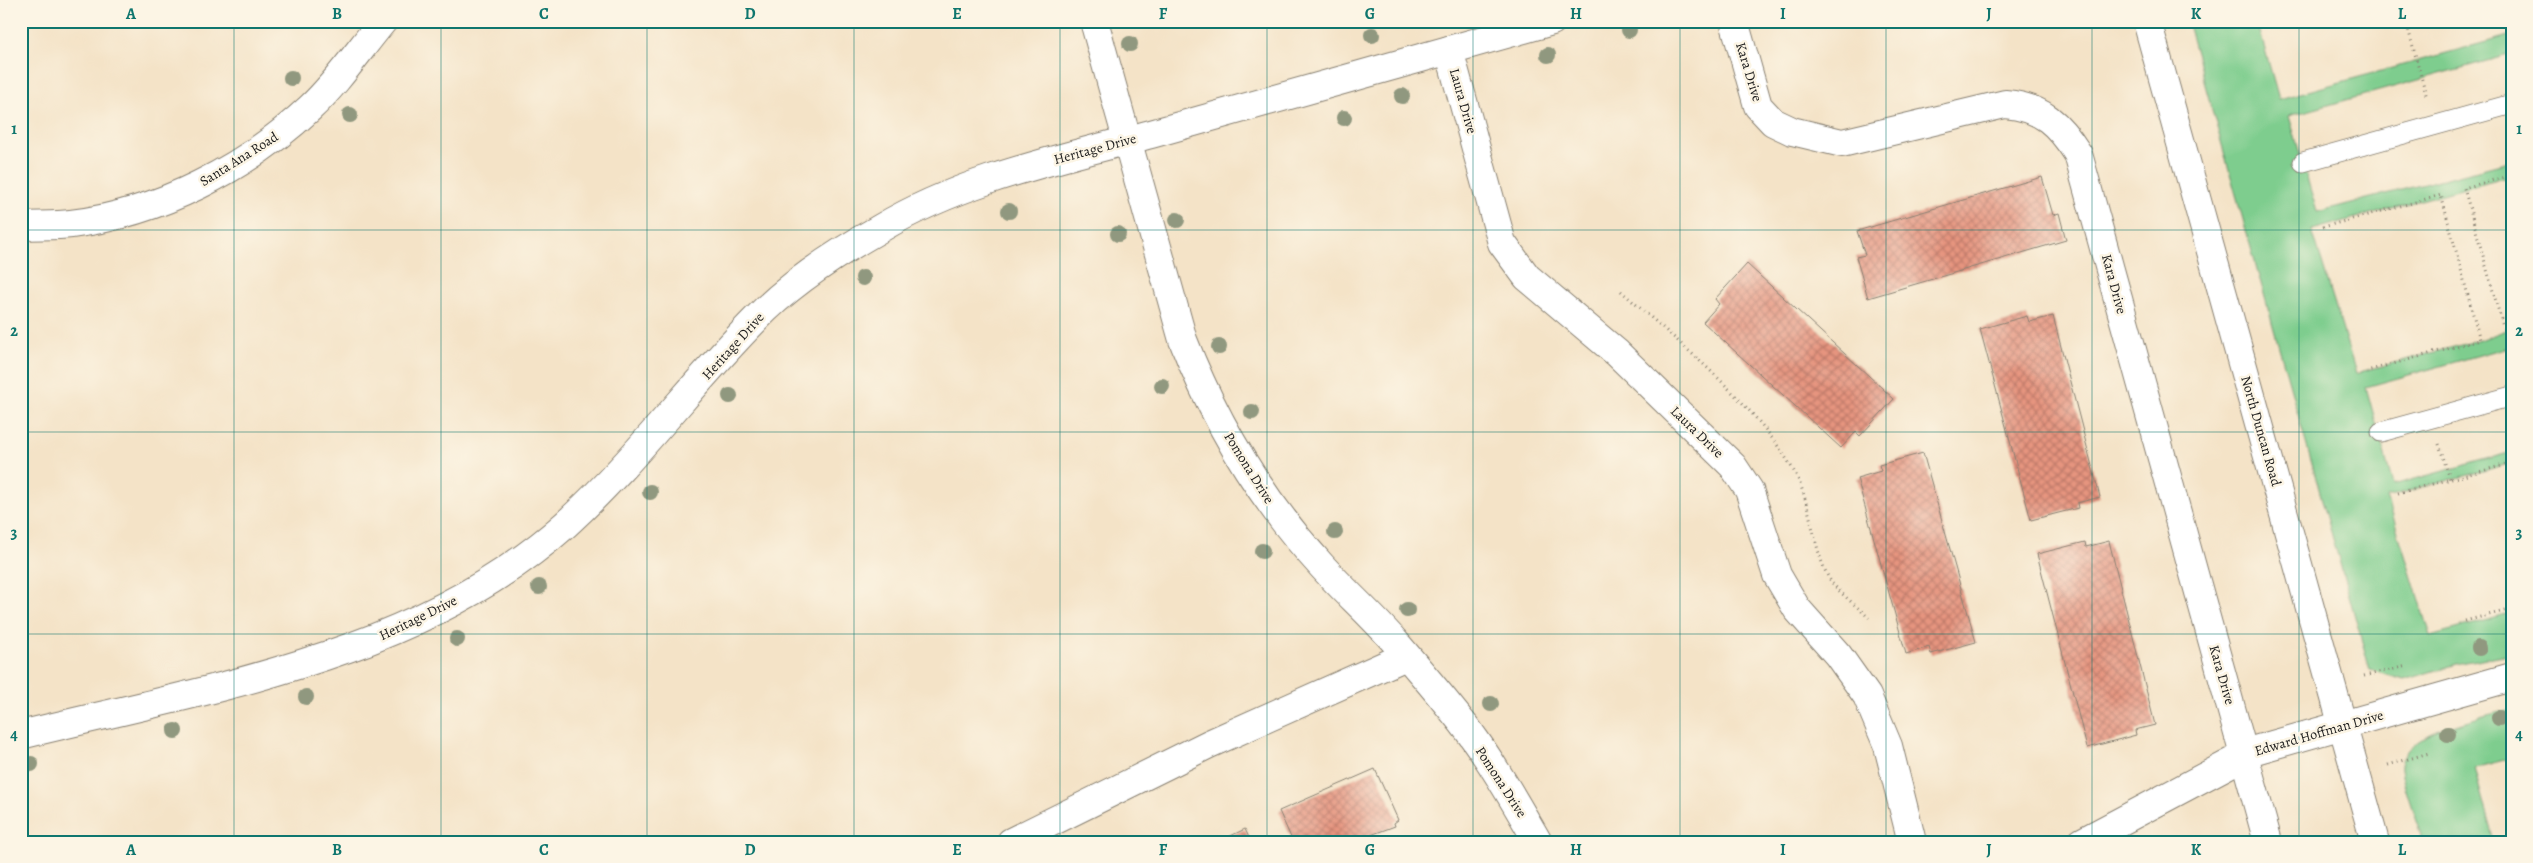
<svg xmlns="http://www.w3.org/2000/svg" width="2533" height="863" font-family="Alegreya,serif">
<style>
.grass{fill:#7ecd8e;stroke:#4d7455}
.building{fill:url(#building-cross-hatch)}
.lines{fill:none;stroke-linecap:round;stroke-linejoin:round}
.service-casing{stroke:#888072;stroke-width:21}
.minor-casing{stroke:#888072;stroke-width:30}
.secondary-casing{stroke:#888072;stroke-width:30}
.path{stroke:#888072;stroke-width:3;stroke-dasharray:1 4;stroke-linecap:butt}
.service{stroke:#fff;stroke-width:19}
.minor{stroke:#fff;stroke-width:28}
.secondary{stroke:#fff;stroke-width:28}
.tree{fill:#90987f}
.grid{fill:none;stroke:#0f766e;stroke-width:1;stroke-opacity:0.55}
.labels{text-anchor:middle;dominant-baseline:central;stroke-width:5;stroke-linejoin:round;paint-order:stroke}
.street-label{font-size:14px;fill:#1c1c1c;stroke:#fcf5e5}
.neatline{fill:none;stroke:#0f766e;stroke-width:2}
.grid-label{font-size:16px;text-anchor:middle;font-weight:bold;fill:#0f766e}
</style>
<defs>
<pattern id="building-cross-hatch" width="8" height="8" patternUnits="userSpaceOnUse" patternTransform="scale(1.25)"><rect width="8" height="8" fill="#e6947f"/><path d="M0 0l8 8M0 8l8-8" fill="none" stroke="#ba7867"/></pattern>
</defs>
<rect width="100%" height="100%" fill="#fcf5e5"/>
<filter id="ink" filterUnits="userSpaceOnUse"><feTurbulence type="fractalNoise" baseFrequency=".02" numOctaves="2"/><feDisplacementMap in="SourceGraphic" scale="10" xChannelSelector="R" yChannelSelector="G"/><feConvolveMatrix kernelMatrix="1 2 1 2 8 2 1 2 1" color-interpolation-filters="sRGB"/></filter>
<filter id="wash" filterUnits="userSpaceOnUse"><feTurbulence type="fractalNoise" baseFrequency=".0096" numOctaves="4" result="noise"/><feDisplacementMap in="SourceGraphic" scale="20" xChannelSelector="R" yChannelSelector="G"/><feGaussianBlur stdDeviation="1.12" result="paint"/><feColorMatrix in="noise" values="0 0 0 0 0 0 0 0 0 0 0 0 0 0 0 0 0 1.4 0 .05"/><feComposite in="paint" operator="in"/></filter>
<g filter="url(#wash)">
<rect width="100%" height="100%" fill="#f4e3c7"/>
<g class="grass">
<path d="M2187,21H2257L2279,99L2512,35V54L2289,116L2317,212L2512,161V175L2312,230L2356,373L2480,340L2512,328V346L2366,387L2393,485L2512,452V463L2387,497L2430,636L2512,613V653L2456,664L2404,680L2370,670Z"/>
<path d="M2512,709V758L2474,768L2494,842H2423C2417,821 2404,789 2401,769C2397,732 2486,716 2512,709Z"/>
</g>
<g id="blocks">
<g class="building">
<path d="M2042,177L2053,215L2059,213L2066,240L1868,298L1856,257L1865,255L1857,231Z"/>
<path d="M1747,264L1894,399L1860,436L1856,432L1841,448L1703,322L1719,304L1715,299Z"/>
<path d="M2027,316L2029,322L2053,316L2100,497L2077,503L2078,508L2031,520L1980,329Z"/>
<path d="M1923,453L1976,642L1931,654L1929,647L1906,654L1857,478L1881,471L1879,465Z"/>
<path d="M2109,541L2155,725L2135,730L2136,735L2087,748L2037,554L2085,542L2086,547Z"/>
<path d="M1375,769L1398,820L1394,823L1395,826L1352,842H1293L1279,811Z"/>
<path d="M1245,829L1251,842H1218Z"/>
</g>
</g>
</g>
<g filter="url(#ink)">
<use href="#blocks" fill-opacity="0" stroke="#888072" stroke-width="1"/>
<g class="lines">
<g class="service-casing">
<g id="service">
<path d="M2303,162L2512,104"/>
<path d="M2381,432L2512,396"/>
</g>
</g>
<g class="minor-casing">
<g id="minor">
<path d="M1094,21L1183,340C1215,422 1260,498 1320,564C1344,591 1372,615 1396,643C1420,671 1445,700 1468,730C1494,765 1516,804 1538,842"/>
<path d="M1734,21L1758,106L1773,122L1792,131L1842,143L2005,104C2042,107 2059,124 2078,154L2268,842"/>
<path d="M1449,50L1502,243L1527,277L1617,353L1733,466L1749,490L1777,575L1797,609L1838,655L1867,696L1888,746L1912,842"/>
<path d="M21,226C37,225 55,226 71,224C159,213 245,169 310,108C337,83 359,50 383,21"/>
<path d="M21,735C207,689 419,656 566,524C635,461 690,386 755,320C790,283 837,253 881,228C963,179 1060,159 1151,134C1284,96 1419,59 1552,21"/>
<path d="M1011,842L1209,744L1406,656"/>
<path d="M2082,842L2255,750L2512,677"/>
</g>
</g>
<g class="secondary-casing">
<path id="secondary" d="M2147,21L2375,842"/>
</g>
<g class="path">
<path d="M2406,21L2427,98"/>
<path d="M2512,175L2464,188L2504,330L2512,328"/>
<path d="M2323,227L2441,195L2480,340L2367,371"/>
<path d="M1621,291C1680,344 1756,403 1795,473C1812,504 1814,560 1833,584C1843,596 1858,607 1869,618"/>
<path d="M2439,444L2450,479"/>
<path d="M2398,493L2512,463"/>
<path d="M2465,621L2512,609"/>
<path d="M2364,676L2407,666"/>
<path d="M2388,765L2429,753"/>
</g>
<use href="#service" class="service"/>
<use href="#minor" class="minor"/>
<use href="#secondary" class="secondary"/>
</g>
<g class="tree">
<circle cx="1629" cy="30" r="8"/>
<circle cx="1372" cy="35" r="8"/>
<circle cx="1130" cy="44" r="8"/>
<circle cx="1548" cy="55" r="8"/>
<circle cx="291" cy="78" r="8"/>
<circle cx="1402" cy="96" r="8"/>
<circle cx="350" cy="115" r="8"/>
<circle cx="1344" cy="118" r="8"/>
<circle cx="1009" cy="211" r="8"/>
<circle cx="1177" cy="220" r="8"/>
<circle cx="1118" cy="234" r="8"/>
<circle cx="863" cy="278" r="8"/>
<circle cx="1219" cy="347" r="8"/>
<circle cx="1162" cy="386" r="8"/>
<circle cx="730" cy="396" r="8"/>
<circle cx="1252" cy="412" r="8"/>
<circle cx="650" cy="492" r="8"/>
<circle cx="1335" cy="532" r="8"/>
<circle cx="1262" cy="551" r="8"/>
<circle cx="539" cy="587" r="8"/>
<circle cx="1407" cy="610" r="8"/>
<circle cx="457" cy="639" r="8"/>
<circle cx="2479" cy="648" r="8"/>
<circle cx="306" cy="697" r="8"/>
<circle cx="1491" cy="704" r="8"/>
<circle cx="2499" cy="718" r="8"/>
<circle cx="175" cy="731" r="8"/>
<circle cx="2448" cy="734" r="8"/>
<circle cx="31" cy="764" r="8"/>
</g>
</g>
<path class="grid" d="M234,21V842M441,21V842M647,21V842M854,21V842M1060,21V842M1267,21V842M1473,21V842M1680,21V842M1886,21V842M2092,21V842M2299,21V842M21,230H2512M21,432H2512M21,634H2512"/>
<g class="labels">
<g class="street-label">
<text transform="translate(1749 72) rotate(73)">Kara Drive</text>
<text transform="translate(1463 101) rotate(74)">Laura Drive</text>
<text transform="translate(1095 149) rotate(-15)">Heritage Drive</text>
<text transform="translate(239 159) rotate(-32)">Santa Ana Road</text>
<text transform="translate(2114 284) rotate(75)">Kara Drive</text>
<text transform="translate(733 346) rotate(-48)">Heritage Drive</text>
<text transform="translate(2261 431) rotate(74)">North Duncan Road</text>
<text transform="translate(1697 432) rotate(44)">Laura Drive</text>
<text transform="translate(1249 468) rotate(58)">Pomona Drive</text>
<text transform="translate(418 618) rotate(-26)">Heritage Drive</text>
<text transform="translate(2222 675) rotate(74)">Kara Drive</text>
<text transform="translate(2319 733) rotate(-16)">Edward Hoffman Drive</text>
<text transform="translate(1501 782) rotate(57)">Pomona Drive</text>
</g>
</g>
<rect width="2533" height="863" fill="none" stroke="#fcf5e5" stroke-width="55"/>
<rect x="28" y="28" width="2478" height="808" class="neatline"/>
<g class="grid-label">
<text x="131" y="19">A</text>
<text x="337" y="19">B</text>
<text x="544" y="19">C</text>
<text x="750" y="19">D</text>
<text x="957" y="19">E</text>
<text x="1163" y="19">F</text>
<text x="1370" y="19">G</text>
<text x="1576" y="19">H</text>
<text x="1783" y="19">I</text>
<text x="1989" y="19">J</text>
<text x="2196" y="19">K</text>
<text x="2402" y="19">L</text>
<text x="14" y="134">1</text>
<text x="2519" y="134">1</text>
<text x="14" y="336">2</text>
<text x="2519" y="336">2</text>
<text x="14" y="538">3</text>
<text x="2519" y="538">3</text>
<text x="14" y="740">4</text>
<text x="2519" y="740">4</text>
<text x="131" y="855">A</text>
<text x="337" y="855">B</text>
<text x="544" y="855">C</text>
<text x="750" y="855">D</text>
<text x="957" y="855">E</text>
<text x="1163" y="855">F</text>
<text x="1370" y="855">G</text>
<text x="1576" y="855">H</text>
<text x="1783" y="855">I</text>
<text x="1989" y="855">J</text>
<text x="2196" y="855">K</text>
<text x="2402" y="855">L</text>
</g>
</svg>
